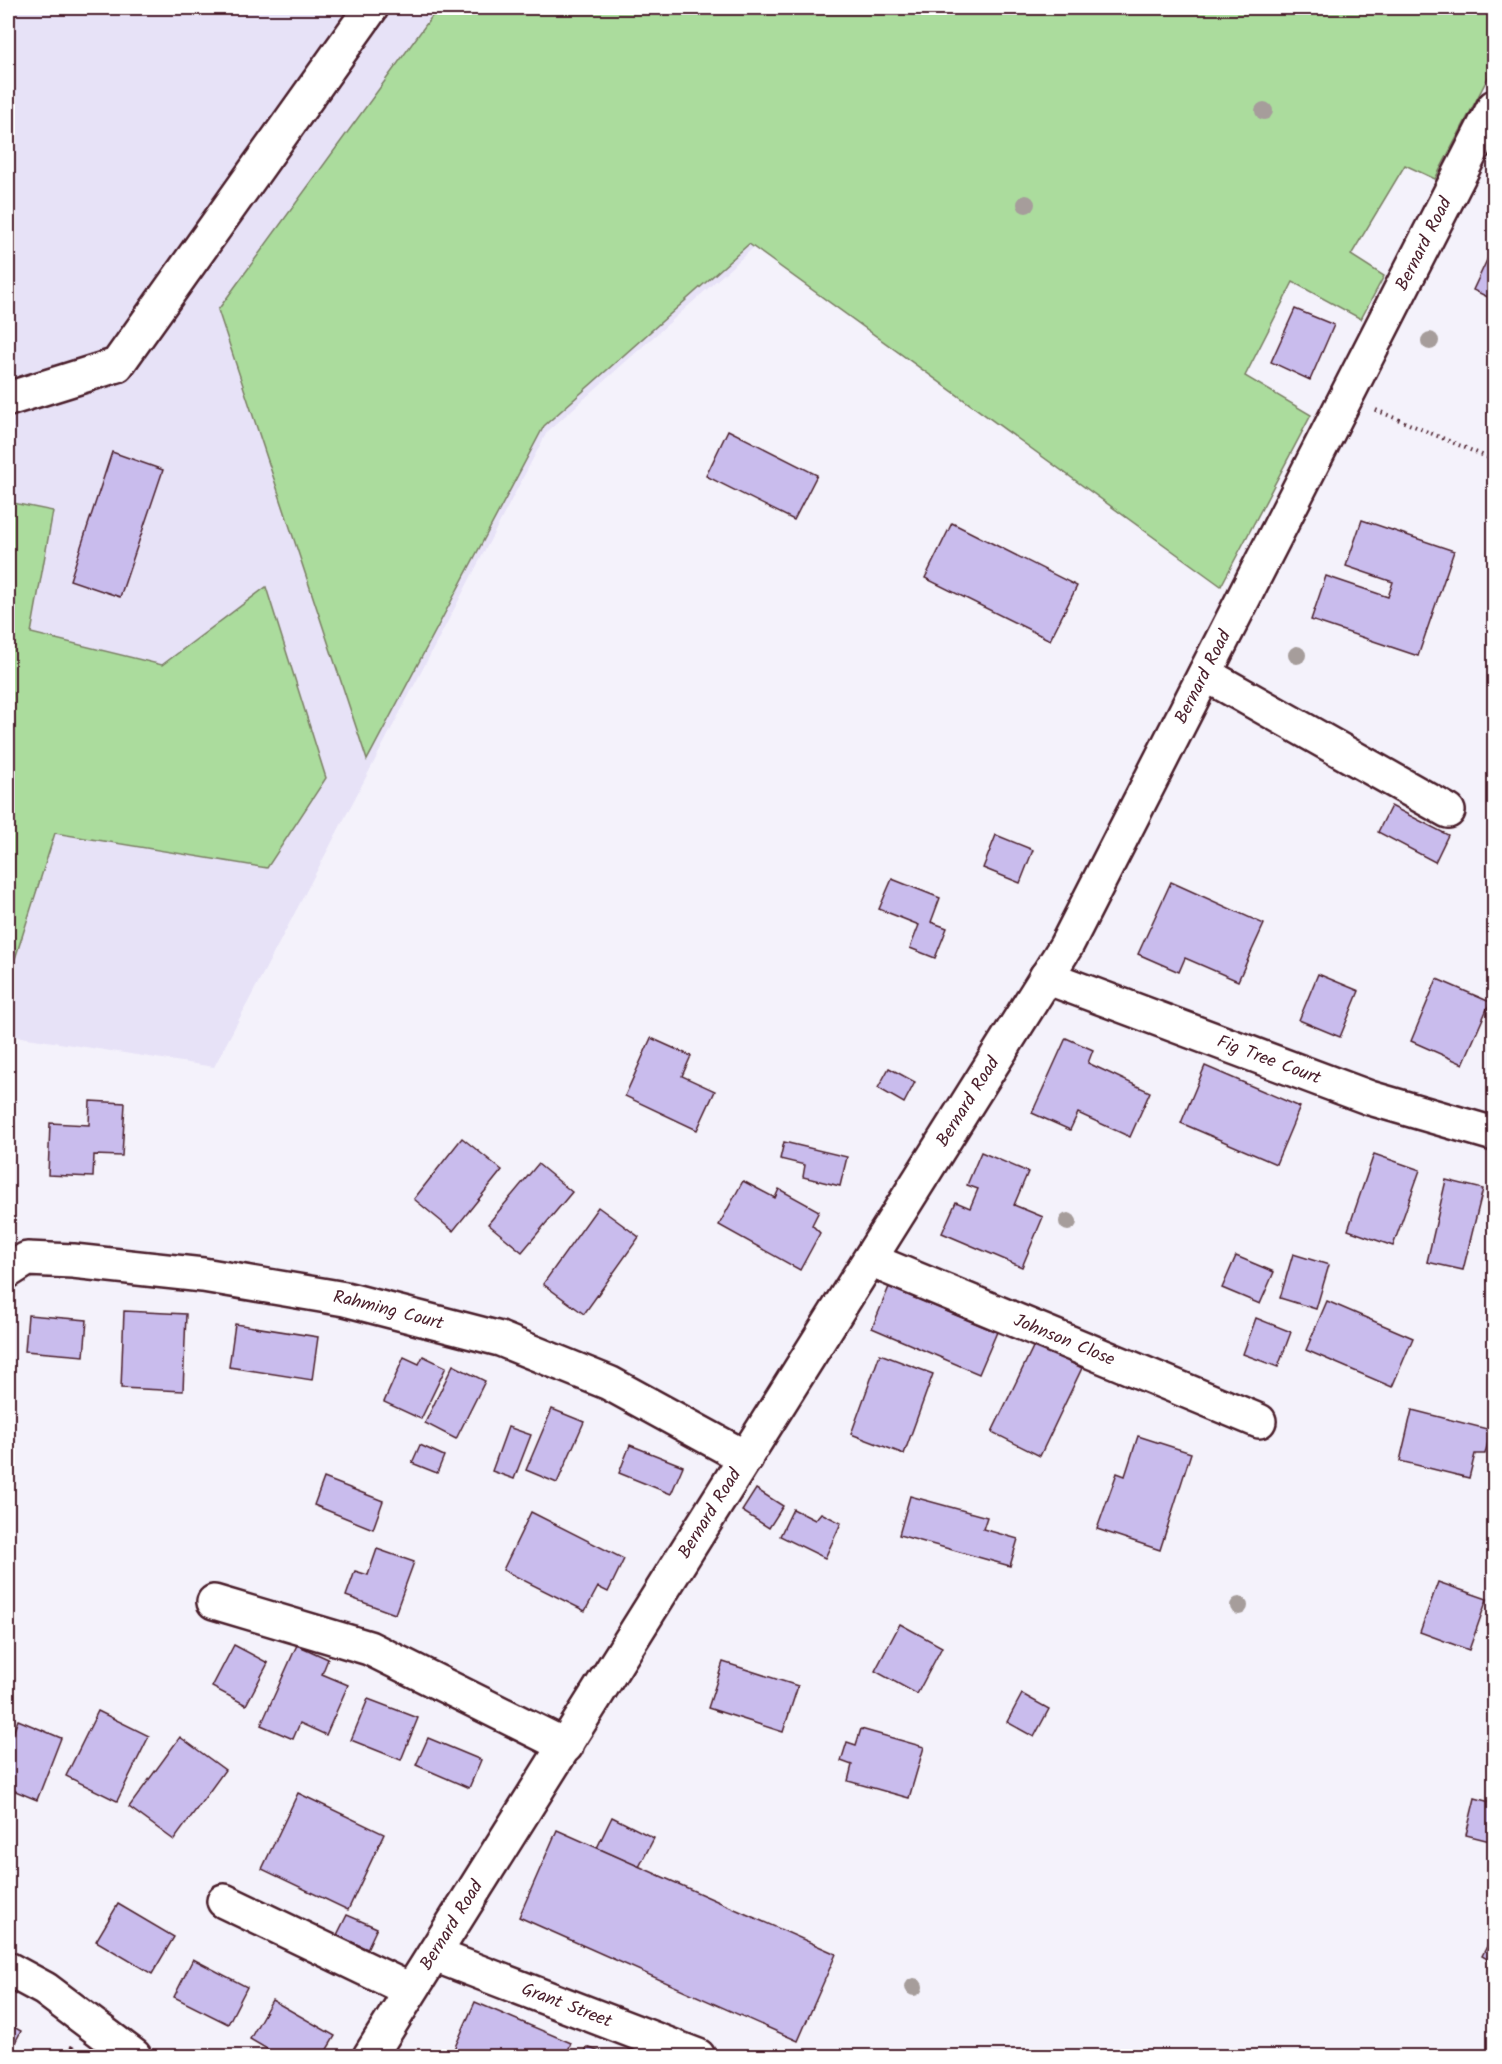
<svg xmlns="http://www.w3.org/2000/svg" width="1502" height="2064" font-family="Kalam,sans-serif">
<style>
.built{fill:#e7e2f7}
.green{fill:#abdc9d;stroke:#7a7e64;stroke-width:1.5}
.building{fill:#c9bced;stroke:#4a1f2b;stroke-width:1.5}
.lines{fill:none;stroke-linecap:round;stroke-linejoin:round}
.minor-casing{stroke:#4a1f2b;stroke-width:38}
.major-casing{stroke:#4a1f2b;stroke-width:38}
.path{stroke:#4a1f2b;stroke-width:4;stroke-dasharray:1.5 4.5;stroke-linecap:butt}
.minor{stroke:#fff;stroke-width:33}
.major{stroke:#fff;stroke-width:33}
.tree{fill:#a69d9b}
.labels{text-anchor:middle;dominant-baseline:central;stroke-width:4.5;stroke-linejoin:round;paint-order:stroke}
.street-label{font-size:18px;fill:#4a1f2b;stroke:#fff}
</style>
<rect width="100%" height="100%" fill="#f4f2fb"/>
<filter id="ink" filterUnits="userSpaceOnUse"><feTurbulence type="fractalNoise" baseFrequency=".0167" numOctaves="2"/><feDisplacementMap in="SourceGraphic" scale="12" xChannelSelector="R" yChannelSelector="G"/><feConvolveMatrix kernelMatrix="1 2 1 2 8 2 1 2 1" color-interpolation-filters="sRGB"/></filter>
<g filter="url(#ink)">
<path class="built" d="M8,8H880L753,248L547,432L214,1067L8,1035Z"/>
<g class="green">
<path d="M438,8H1494V66L1435,179L1405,165L1351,255L1384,276L1361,319L1293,282L1245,376L1311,415L1221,586L749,244L544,426L367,760L218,310Z"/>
<path d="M8,502L53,511L31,633L162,665L266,587L326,778L267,868L55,833L8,981Z"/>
</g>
<g class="building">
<path d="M1494,245V300L1473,290Z"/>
<path d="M1295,309L1334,325L1310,380L1271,362Z"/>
<path d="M728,430L817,475L794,520L706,476Z"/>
<path d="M112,452L163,470L120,597L70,580Z"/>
<path d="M1362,520L1454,551L1418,656L1311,620L1326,576L1388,597L1393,582L1346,566Z"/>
<path d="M952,523L1077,586L1050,640L925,578Z"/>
<path d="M1391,806L1448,835L1435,862L1378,832Z"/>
<path d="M996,835L1033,850L1020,883L983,868Z"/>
<path d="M892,879L940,898L931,922L947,928L935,958L910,948L919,925L879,909Z"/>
<path d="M1171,882L1264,924L1238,981L1185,958L1179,972L1138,954Z"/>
<path d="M1318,974L1359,991L1340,1037L1299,1020Z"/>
<path d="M1437,979L1490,1002L1463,1064L1411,1041Z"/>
<path d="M651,1038L691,1056L682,1076L715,1091L697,1130L625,1096Z"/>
<path d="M1066,1038L1093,1050L1088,1063L1150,1092L1130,1137L1078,1113L1070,1130L1032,1113Z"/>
<path d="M1205,1066L1300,1107L1276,1164L1181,1123Z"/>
<path d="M889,1068L915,1082L904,1103L878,1088Z"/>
<path d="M1494,1070V1088L1490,1087Z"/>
<path d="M90,1101L125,1103L122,1156L94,1155L93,1177L48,1175L50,1123L89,1125Z"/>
<path d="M462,1138L502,1170L453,1231L414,1199Z"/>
<path d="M784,1142L847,1157L840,1186L803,1177L805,1165L780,1159Z"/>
<path d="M981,1152L1028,1172L1014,1205L1043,1217L1022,1267L942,1233L956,1202L970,1208L978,1189L967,1185Z"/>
<path d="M1374,1154L1420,1170L1393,1246L1348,1230Z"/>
<path d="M538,1164L572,1192L522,1252L488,1224Z"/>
<path d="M1446,1180L1483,1189L1463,1270L1427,1262Z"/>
<path d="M743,1181L775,1198L779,1189L819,1211L812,1225L820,1233L800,1270L719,1225Z"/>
<path d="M598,1207L639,1237L584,1314L543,1284Z"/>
<path d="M1293,1254L1329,1265L1316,1309L1280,1298Z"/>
<path d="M1236,1256L1274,1272L1260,1304L1222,1288Z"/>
<path d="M889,1287L997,1332L979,1374L872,1328Z"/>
<path d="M1327,1301L1413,1338L1392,1387L1306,1350Z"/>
<path d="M124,1311L186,1314L183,1391L121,1388Z"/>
<path d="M28,1315L87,1320L84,1356L25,1351Z"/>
<path d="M1256,1318L1291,1332L1278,1367L1243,1354Z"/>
<path d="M235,1324L318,1337L312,1380L229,1367Z"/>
<path d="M1034,1345L1082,1368L1040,1456L992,1432Z"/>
<path d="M880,1354L933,1374L904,1454L851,1434Z"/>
<path d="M423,1356L446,1367L421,1419L384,1402L404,1357L419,1364Z"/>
<path d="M453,1365L485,1381L456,1439L425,1423Z"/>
<path d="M552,1409L584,1422L557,1483L526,1470Z"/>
<path d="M1412,1410L1491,1430L1485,1454H1475L1469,1478L1400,1461Z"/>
<path d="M508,1427L531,1435L514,1479L492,1471Z"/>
<path d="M1138,1436L1191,1453L1160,1550L1097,1529L1117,1473L1125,1476Z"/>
<path d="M420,1445L444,1456L437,1473L412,1463Z"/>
<path d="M630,1445L683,1466L671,1494L619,1473Z"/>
<path d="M324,1478L383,1501L373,1529L314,1505Z"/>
<path d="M756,1489L783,1506L769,1528L742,1511Z"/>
<path d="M910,1496L987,1517L983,1529L1018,1539L1010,1566L899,1535Z"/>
<path d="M793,1509L815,1520L821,1513L841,1523L825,1558L780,1536Z"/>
<path d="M531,1512L624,1559L608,1592L598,1587L585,1611L503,1570Z"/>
<path d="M377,1549L414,1562L395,1614L346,1596L355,1571L368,1575Z"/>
<path d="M1438,1582L1487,1599L1469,1650L1420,1632Z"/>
<path d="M900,1624L942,1647L917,1694L875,1671Z"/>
<path d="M234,1645L268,1663L246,1705L212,1687Z"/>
<path d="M297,1645L328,1659L322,1674L348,1685L326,1735L300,1723L293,1739L261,1725Z"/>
<path d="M723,1662L798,1686L783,1732L708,1708Z"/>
<path d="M1022,1694L1049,1709L1034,1737L1007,1722Z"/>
<path d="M368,1699L418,1718L401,1760L351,1740Z"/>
<path d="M98,1711L149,1736L117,1801L66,1776Z"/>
<path d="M18,1720L61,1738L37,1800L8,1788V1746Z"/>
<path d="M861,1729L924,1747L909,1798L848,1781L852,1765L841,1761L847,1742L856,1745Z"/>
<path d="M180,1737L225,1770L174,1840L129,1807Z"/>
<path d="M428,1738L481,1760L469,1788L416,1765Z"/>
<path d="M298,1793L384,1834L348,1910L262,1869Z"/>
<path d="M1475,1798L1494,1803V1842L1466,1835Z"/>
<path d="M612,1817L654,1838L639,1867L597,1848Z"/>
<path d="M557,1830L836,1954L798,2041L519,1917Z"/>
<path d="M118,1904L174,1937L152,1974L96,1941Z"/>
<path d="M347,1915L377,1928L367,1949L337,1935Z"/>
<path d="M1494,1933V1963L1482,1956Z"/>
<path d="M193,1959L247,1987L228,2024L174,1997Z"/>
<path d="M272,2000L335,2036L323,2056H279L250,2039Z"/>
<path d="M475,2002L571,2043L566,2056H451Z"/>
<path d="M8,2024L21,2031L8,2056Z"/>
<path d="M71,2046L90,2056H65Z"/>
<path d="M587,2047L610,2056H583Z"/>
</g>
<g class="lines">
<g class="minor-casing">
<g id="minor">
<path d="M8,399L117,365L371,8"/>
<path d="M1205,674L1448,811"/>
<path id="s1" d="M1046,977L1370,1098L1494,1134"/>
<path id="s2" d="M870,1260L1259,1421"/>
<path id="s3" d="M8,1271L27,1259L73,1261L203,1275L345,1299L500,1339L609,1383L746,1458"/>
<path d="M214,1602L369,1648L566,1746"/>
<path d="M224,1901L410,1990"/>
<path id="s4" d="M435,1955L698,2056"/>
<path d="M8,1969L45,1989L134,2056"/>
</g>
</g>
<g class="major-casing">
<g id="major">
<path id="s5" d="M370,2056L1066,946L1494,107"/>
</g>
</g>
<path class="path" d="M1376,410L1494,460"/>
<use href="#minor" class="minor"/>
<use href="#major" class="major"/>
</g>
<g class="tree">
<circle cx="1264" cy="111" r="9"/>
<circle cx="1026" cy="204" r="9"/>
<circle cx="1430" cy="341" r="9"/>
<circle cx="1297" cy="655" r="9"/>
<circle cx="1068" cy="1222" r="9"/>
<circle cx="1239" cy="1606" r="9"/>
<circle cx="914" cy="1987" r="9"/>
</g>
</g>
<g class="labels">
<g class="street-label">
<text stroke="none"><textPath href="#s5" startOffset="2098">Bernard Road</textPath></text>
<text stroke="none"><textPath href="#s5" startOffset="1612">Bernard Road</textPath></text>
<text stroke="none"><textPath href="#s1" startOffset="238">Fig Tree Court</textPath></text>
<text stroke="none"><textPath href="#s5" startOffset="1126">Bernard Road</textPath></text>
<text stroke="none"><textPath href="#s3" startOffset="388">Rahming Court</textPath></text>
<text stroke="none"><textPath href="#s2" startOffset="210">Johnson Close</textPath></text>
<text stroke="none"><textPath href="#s5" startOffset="640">Bernard Road</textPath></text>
<text stroke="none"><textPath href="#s5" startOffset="154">Bernard Road</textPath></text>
<text stroke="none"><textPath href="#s4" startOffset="141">Grant Street</textPath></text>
</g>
</g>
<rect width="1502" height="2064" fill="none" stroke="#fff" stroke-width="30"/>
<rect x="15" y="15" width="1472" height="2034" fill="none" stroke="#4a1f2b" stroke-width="2" filter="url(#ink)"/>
</svg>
